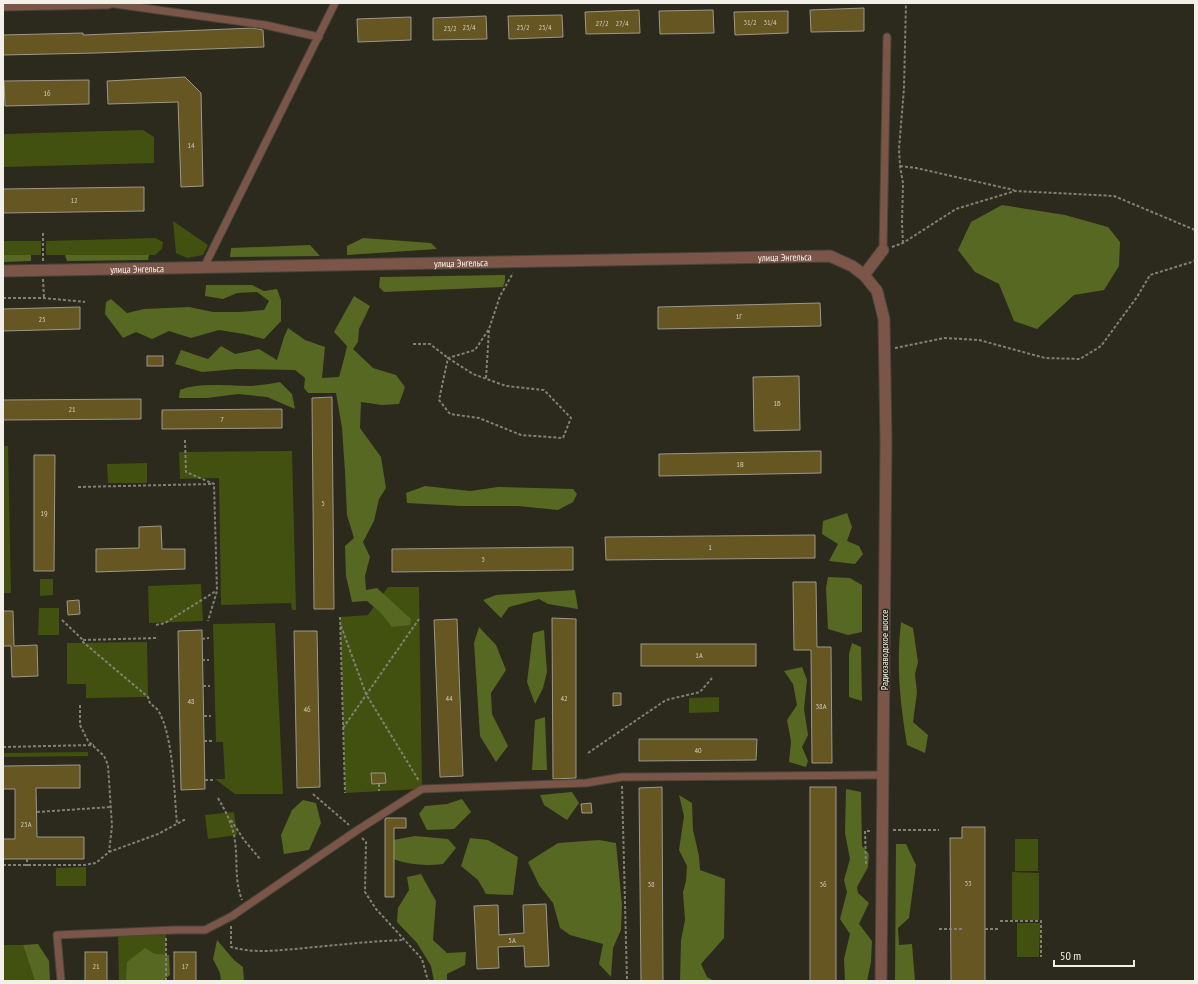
<svg xmlns="http://www.w3.org/2000/svg" width="1198" height="984" font-family="'PT Sans Narrow',sans-serif">
<style>
.green{fill:#42510f}
.forest{fill:#576822}
.building{fill:#655622;stroke:#9c988b}
.lines{fill:none;stroke-linecap:round;stroke-linejoin:round}
.service-casing{stroke:#48453a;stroke-width:9}
.minor-casing{stroke:#48453a;stroke-width:13}
.tertiary-casing{stroke:#48453a;stroke-width:13}
.path{stroke:#828076;stroke-width:2;stroke-dasharray:3 2;stroke-linecap:butt}
.service{stroke:#7b5548;stroke-width:7}
.minor{stroke:#7b5548;stroke-width:11}
.tertiary{stroke:#7b5548;stroke-width:11}
.labels{text-anchor:middle;dominant-baseline:central;stroke-width:3;stroke-linejoin:round;paint-order:stroke}
.number-label{font-size:8px;fill:#cfcab7}
.street-label{font-size:10px;fill:#f2f0e9;stroke:#2c291d}
</style>
<rect width="100%" height="100%" fill="#2c291d"/>
<g class="green">
<path d="M143,130L154,137V163L3,167V134Z"/>
<path d="M173,221L208,245L203,255L187,258L176,253Z"/>
<path d="M155,238L163,242L162,249L155,255H46V241Z"/>
<rect x="3" y="241" width="38" height="14"/>
<path d="M3,446H8L11,593H3Z"/>
<path d="M292,451L296,610H292L291,603L221,605L219,478L180,479L179,452Z"/>
<path d="M147,463V483H108L107,464Z"/>
<path d="M40,579H53V595L40,596Z"/>
<path d="M201,584L203,621L149,623L148,586Z"/>
<path d="M388,587H419L422,789L345,793L340,617L368,615Z"/>
<path d="M39,608H59V635H38Z"/>
<path d="M275,623L283,794H235L215,779H225L223,742H216L213,624Z"/>
<path d="M147,642L148,697L86,698V684H67V643Z"/>
<path d="M719,697V712L689,713V698Z"/>
<path d="M88,752V756L3,757V753Z"/>
<path d="M234,812L237,835L208,839L205,815Z"/>
<rect x="1015" y="839" width="23" height="32"/>
<path d="M86,867V886H56V868Z"/>
<path d="M1012,872L1039,873V920H1012Z"/>
<path d="M1017,923H1040L1039,957H1017Z"/>
<path d="M166,930V981H119L118,932Z"/>
<path d="M3,945H23L35,981H3Z"/>
</g>
<g class="forest">
<path d="M1002,205L1065,215L1108,227L1120,242L1119,266L1104,290L1074,295L1037,329L1014,321L999,284L975,272L958,250L971,222Z"/>
<path d="M363,238L431,243L437,249L347,255V246Z"/>
<path d="M310,245L320,256L230,257L231,248Z"/>
<path d="M3,255H31V261L3,262Z"/>
<path d="M65,255H149L148,260L67,261Z"/>
<path d="M505,275V281L503,287L384,292L379,287L380,277Z"/>
<path d="M206,285H252L264,291L277,289L281,300V321L264,339L244,334L219,330L191,338L169,331L152,339L136,332L123,338L105,314L106,302L111,299L127,313L144,309L189,307L213,312H239L264,310L269,301L257,292L237,293L223,299L205,296Z"/>
<path d="M354,296L370,306L359,329L358,342L353,349L373,368L396,375L405,387L399,404L382,405L361,402L360,428L381,457L386,488L379,499L374,521L363,542L370,557L365,576L366,590L377,588L411,619L410,625L392,627L381,613L367,601L352,602L346,576L345,546L354,538L347,515L345,472L342,428L336,393H308L304,388L305,378L295,370L237,369L202,372L175,364L181,350L208,359L221,346L235,354L259,349L277,360L284,337L288,328L305,340L325,347L322,378L339,377L345,355L347,346L334,332Z"/>
<path d="M280,382L292,394L295,409L267,397L238,394L207,398H179L180,390C197,382 232,386 252,386C261,385 270,384 280,382Z"/>
<path d="M425,486L470,491L498,487L573,489L577,494L573,502L558,510L518,506H461L407,503L406,493Z"/>
<path d="M847,513L852,527L847,541L859,546L863,554L855,564L829,561L838,544L822,534L823,521Z"/>
<path d="M828,577L850,578L862,585V632L848,635L828,629L826,588Z"/>
<path d="M575,590L578,609L548,604L539,599L509,607L501,618L483,600L496,595Z"/>
<path d="M901,622L913,628L918,662L915,674L917,692L913,722L928,735L925,753L907,745C900,702 896,665 901,622Z"/>
<path d="M479,627L496,645L506,670L491,693L492,714L508,746L496,762L480,736L474,643Z"/>
<path d="M544,630L547,672L543,688L535,704L527,682L533,633Z"/>
<path d="M852,643L861,647L862,701L849,697V654Z"/>
<path d="M802,667L807,680L804,709L808,735L802,747L808,761L806,767L789,762L791,741L787,720L797,705L793,684L784,671Z"/>
<path d="M545,717L547,770H532L535,720Z"/>
<path d="M846,789L861,792L862,846L869,854L868,867L857,887L858,893L869,903L859,924L872,941L871,962L867,981H845L844,959L850,934L840,919L847,892L844,880L850,859L845,833Z"/>
<path d="M572,792L579,803L567,820L544,805L540,795Z"/>
<path d="M679,795L692,803L693,830L699,856L700,870L725,879L724,938L701,964L707,977L714,981H680L681,940L685,920L683,892L686,881L687,866L679,850L684,816Z"/>
<path d="M462,799L471,812L454,829L427,830L419,814L425,806L447,804Z"/>
<path d="M303,800L316,803L321,823L309,850L284,854L281,835L292,810Z"/>
<path d="M415,836L448,839L456,848L443,864C425,866 410,865 393,859V840Z"/>
<path d="M470,838L488,840L518,857L513,895L486,894L478,880L461,866Z"/>
<path d="M599,840L616,843L622,905L621,930L613,948L611,977L599,964L603,944L570,935L560,928L553,903L539,885L528,862L558,843Z"/>
<path d="M896,844H906L916,865L909,918L898,928L899,945L912,944L915,981H895Z"/>
<path d="M421,874L436,901L433,940L447,953L466,952L465,965L447,974V981H434L431,966L417,943L397,922L398,908L409,890L407,877Z"/>
<path d="M217,940L234,960L243,967L244,981H221L220,973L213,959Z"/>
<path d="M38,944L49,961L50,981H35L23,945Z"/>
<path d="M145,948L155,954L169,955L170,975L162,981H126L127,962Z"/>
</g>
<g class="building">
<path d="M864,8V31L811,32L810,10Z"/>
<path d="M639,10L640,33L586,34L585,12Z"/>
<path d="M713,10L714,33L660,34L659,11Z"/>
<path d="M788,11V33L735,35L734,12Z"/>
<path d="M562,15L563,37L509,39L508,16Z"/>
<path d="M486,16L487,39L433,40V18Z"/>
<path d="M411,17V40L358,42L357,19Z"/>
<path d="M253,28L263,30L264,47L96,53L3,55V35L83,33V35Z"/>
<path d="M185,77L201,93L203,186L181,187L178,102L108,104L107,81Z"/>
<path d="M89,80V104L5,106L4,81Z"/>
<path d="M144,187V211L3,213V189Z"/>
<path d="M820,303L821,326L658,329V307Z"/>
<path d="M80,307V329L3,331V309Z"/>
<rect x="147" y="356" width="16" height="10"/>
<path d="M799,376L800,430L754,431L753,377Z"/>
<path d="M332,397L334,609H314L312,398Z"/>
<path d="M141,399V419L3,420V400Z"/>
<path d="M282,409V428L162,429V410Z"/>
<path d="M821,451V473L659,476V454Z"/>
<path d="M34,455H55L54,571H34Z"/>
<path d="M161,526L162,549H185V569L96,572V549L139,548V527Z"/>
<path d="M815,535V558L606,560L605,537Z"/>
<path d="M573,547V570L392,572V549Z"/>
<path d="M793,582H816L817,647H831L832,763H812L811,650H794Z"/>
<path d="M79,600L80,614L68,615L67,601Z"/>
<path d="M3,611H13L14,646L37,645L38,676L12,677L11,646H3Z"/>
<path d="M552,618L576,619V778L553,779Z"/>
<path d="M457,619L463,776L440,777L434,620Z"/>
<path d="M202,630L205,789L181,790L178,631Z"/>
<path d="M294,631H317L320,787L297,788Z"/>
<rect x="641" y="644" width="115" height="22"/>
<path d="M613,693H621V705L613,706Z"/>
<path d="M639,739H757L756,760L639,761Z"/>
<path d="M80,765V788H36L37,837H84V859H3V839H15V789H3V766Z"/>
<path d="M371,773H385L386,783L372,784Z"/>
<path d="M662,787L663,981H641L639,788Z"/>
<rect x="810" y="787" width="26" height="194"/>
<path d="M591,803L592,813H582L581,804Z"/>
<path d="M386,818H406V828H394V897H385V819Z"/>
<path d="M962,827H985V981H951L950,838H962Z"/>
<path d="M546,904L549,966L525,967L524,946L498,947L499,968L477,969L474,906L498,905L499,935L524,933L523,905Z"/>
<rect x="85" y="952" width="22" height="29"/>
<rect x="174" y="952" width="22" height="29"/>
</g>
<g class="lines">
<g class="service-casing">
<g id="service">
<path d="M108,3L265,25L319,37"/>
<path d="M883,250L887,37"/>
<path d="M204,267L335,3"/>
<path d="M61,981L57,935L175,930H205L232,916L356,831L422,789L586,783L622,777L883,775"/>
</g>
</g>
<g class="minor-casing">
<path id="minor" d="M3,5L108,3"/>
</g>
<g class="tertiary-casing">
<g id="tertiary">
<path id="s1" d="M3,271L830,256L852,266L864,275L877,291L884,319L886,442L881,981"/>
<path d="M864,275L883,250"/>
</g>
</g>
<g class="path">
<path d="M900,166L916,168L1014,190"/>
<path d="M903,243L902,223L903,183L900,166L899,149L904,88L906,3"/>
<path d="M892,247L903,243L956,209L1015,191L1114,196L1195,230"/>
<path d="M43,261V231"/>
<path d="M43,279L44,298"/>
<path d="M3,298H44L85,302"/>
<path d="M413,344H430L448,358L473,374L506,386L544,390L571,418L563,438L521,435L479,418L450,414L439,400L448,358L475,350L489,329L500,296L513,273"/>
<path d="M895,348L944,338L979,340L1045,358L1080,359L1101,346L1137,297L1150,275L1195,261"/>
<path d="M486,378L489,330"/>
<path d="M185,440L186,472L214,484L217,591L208,621"/>
<path d="M78,487L212,484"/>
<path d="M340,617L345,793"/>
<path d="M62,620L83,640V642L148,697C150,706 152,704 157,709C160,712 162,719 164,723C174,755 174,791 177,824"/>
<path d="M156,625L165,623L216,591"/>
<path d="M341,626L366,694L419,781"/>
<path d="M202,639L209,638"/>
<path d="M83,640L157,638"/>
<path d="M202,660H209"/>
<path d="M203,686H210"/>
<path d="M80,705V725L88,741L104,756L108,765L112,826L109,852"/>
<path d="M204,716H211"/>
<path d="M343,728L419,619"/>
<path d="M204,741H212"/>
<path d="M3,747L94,745"/>
<path d="M588,753L666,700L700,692L712,678"/>
<path d="M205,780H213"/>
<path d="M379,784V791"/>
<path d="M622,786L627,981"/>
<path d="M313,794L349,825"/>
<path d="M218,798C226,812 233,825 235,841C238,863 234,878 242,900"/>
<path d="M37,812L111,807"/>
<path d="M231,820L244,840L260,859"/>
<path d="M893,830H939"/>
<path d="M362,838L366,842L365,892L376,909L422,959L428,981"/>
<path d="M27,859V866"/>
<path d="M866,864L865,831H872"/>
<path d="M3,865H84L96,863L109,852L158,834L186,819"/>
<path d="M1000,921H1041V957"/>
<path d="M231,926V947C255,954 281,950 305,948C338,945 371,941 404,940"/>
<path d="M939,929H962"/>
<path d="M985,929H1000"/>
<path d="M166,938V981"/>
</g>
<use href="#service" class="service"/>
<use href="#minor" class="minor"/>
<use href="#tertiary" class="tertiary"/>
</g>
<g class="labels">
<g class="number-label">
<text x="750" y="22">31/2</text>
<text x="770" y="22">31/4</text>
<text x="602" y="23">27/2</text>
<text x="622" y="23">27/4</text>
<text x="469" y="27">23/4</text>
<text x="523" y="27">25/2</text>
<text x="545" y="27">25/4</text>
<text x="450" y="28">23/2</text>
<text x="47" y="93">16</text>
<text x="191" y="145">14</text>
<text x="74" y="200">12</text>
<text x="739" y="316">1Г</text>
<text x="42" y="319">25</text>
<text x="777" y="403">1Б</text>
<text x="72" y="409">21</text>
<text x="222" y="419">7</text>
<text x="740" y="464">1В</text>
<text x="323" y="503">5</text>
<text x="44" y="513">19</text>
<text x="710" y="547">1</text>
<text x="483" y="559">3</text>
<text x="699" y="655">1А</text>
<text x="449" y="698">44</text>
<text x="564" y="698">42</text>
<text x="191" y="701">48</text>
<text x="821" y="706">38А</text>
<text x="307" y="709">46</text>
<text x="698" y="750">40</text>
<text x="26" y="824">23А</text>
<text x="968" y="883">33</text>
<text x="651" y="884">38</text>
<text x="823" y="884">36</text>
<text x="512" y="940">5А</text>
<text x="96" y="966">21</text>
<text x="185" y="966">17</text>
</g>
<g class="street-label">
<text stroke="none"><textPath href="#s1" startOffset="782">улица Энгельса</textPath></text>
<text stroke="none"><textPath href="#s1" startOffset="458">улица Энгельса</textPath></text>
<text stroke="none"><textPath href="#s1" startOffset="134">улица Энгельса</textPath></text>
<text transform="translate(884 650) rotate(-90)">Радиозаводское шоссе</text>
</g>
</g>
<rect width="1198" height="984" fill="none" stroke="#f2f0e9" stroke-width="8"/>
<path d="M1054 960v6h80v-6" fill="none" stroke="#f2f0e9" stroke-width="2"/>
<text x="1060" y="960" font-size="12" fill="#f2f0e9" stroke="#2c291d" stroke-width="3" paint-order="stroke">50 m</text>
</svg>
